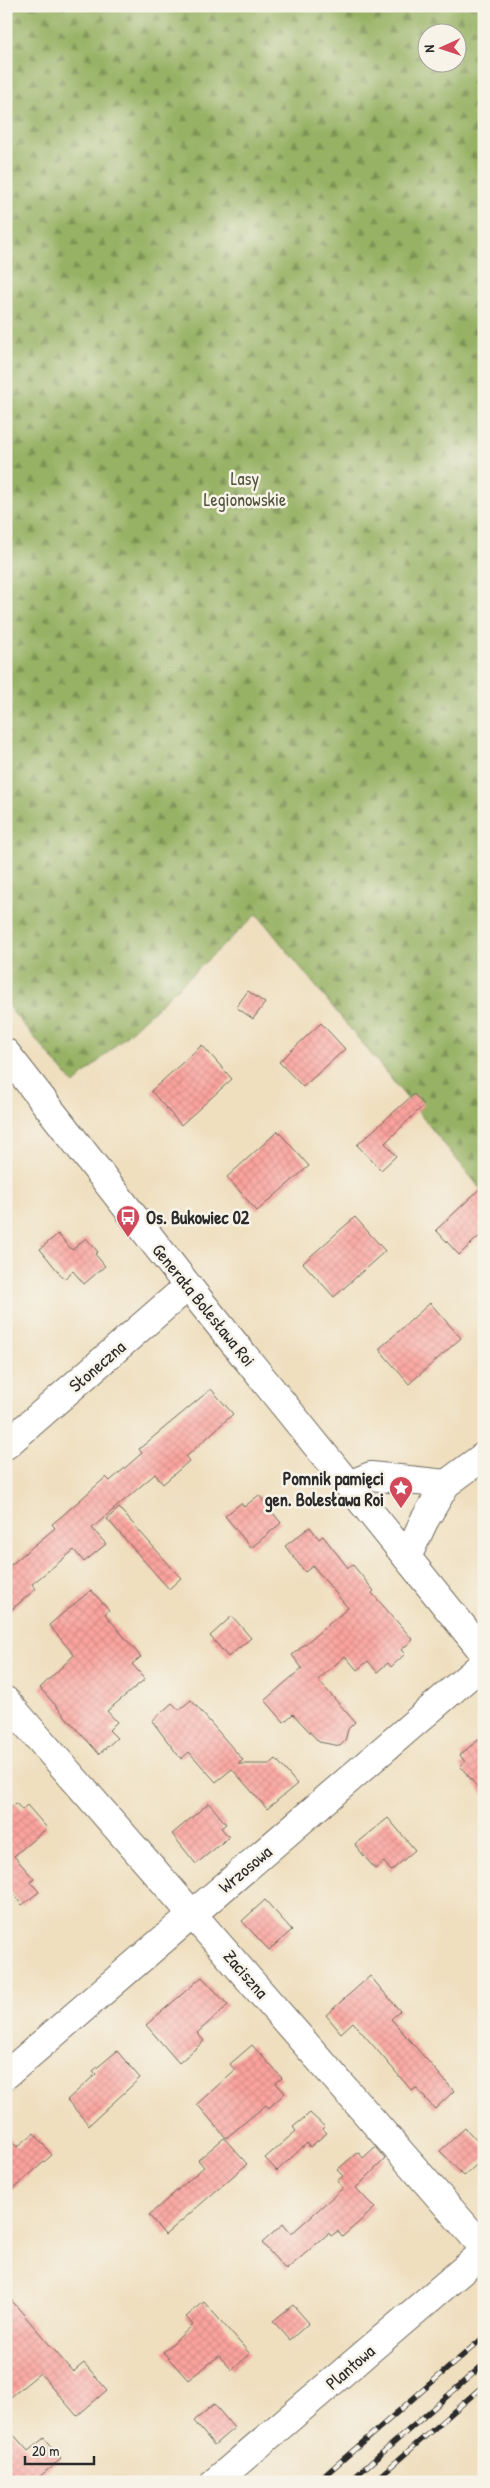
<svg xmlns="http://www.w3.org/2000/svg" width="490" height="2488" font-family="'Patrick Hand',sans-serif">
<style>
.forest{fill:url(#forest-firs);stroke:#616e48;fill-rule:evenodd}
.building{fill:url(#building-cross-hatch)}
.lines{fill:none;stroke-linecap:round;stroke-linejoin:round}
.minor-casing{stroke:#706a5f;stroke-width:30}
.minor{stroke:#fff;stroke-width:28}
.rail-casing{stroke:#2b2b2b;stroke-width:5.5}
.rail{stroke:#f7f3e8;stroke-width:4;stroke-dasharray:11;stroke-linecap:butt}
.labels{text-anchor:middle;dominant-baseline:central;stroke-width:5;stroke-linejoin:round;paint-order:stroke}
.park-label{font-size:18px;fill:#50543d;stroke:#f7f3e8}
.poi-label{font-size:18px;font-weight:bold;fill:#2b2b2b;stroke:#f7f3e8;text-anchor:start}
.street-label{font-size:18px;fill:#2b2b2b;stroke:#f7f3e8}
</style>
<defs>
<pattern id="forest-firs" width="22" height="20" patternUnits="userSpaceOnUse" patternTransform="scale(1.25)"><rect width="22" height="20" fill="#97b265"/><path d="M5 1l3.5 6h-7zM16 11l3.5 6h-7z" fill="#7b9153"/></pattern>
<pattern id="building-cross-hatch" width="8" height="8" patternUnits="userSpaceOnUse" patternTransform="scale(1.25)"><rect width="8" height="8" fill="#fba39e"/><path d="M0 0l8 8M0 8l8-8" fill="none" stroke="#d78c88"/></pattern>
</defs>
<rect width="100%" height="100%" fill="#f7f3e8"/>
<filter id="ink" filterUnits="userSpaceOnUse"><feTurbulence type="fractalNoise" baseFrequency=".02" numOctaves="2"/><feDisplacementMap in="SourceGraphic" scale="10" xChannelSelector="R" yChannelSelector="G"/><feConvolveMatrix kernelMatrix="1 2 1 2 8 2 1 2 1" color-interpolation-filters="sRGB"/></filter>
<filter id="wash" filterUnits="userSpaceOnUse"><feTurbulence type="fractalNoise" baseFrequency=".0096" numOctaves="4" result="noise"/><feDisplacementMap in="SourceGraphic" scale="20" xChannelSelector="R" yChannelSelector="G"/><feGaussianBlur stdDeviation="1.12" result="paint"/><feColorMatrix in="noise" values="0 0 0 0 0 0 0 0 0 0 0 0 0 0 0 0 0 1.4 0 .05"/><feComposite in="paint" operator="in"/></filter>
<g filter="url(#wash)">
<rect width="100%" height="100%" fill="#efdfbf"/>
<path class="forest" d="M6,6H484V1193L257,914L74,1084L6,1004ZM428,32H458V62H428Z"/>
<g id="blocks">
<g class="building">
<path d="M248,991L265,1003L253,1019L236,1007Z"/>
<path d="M321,1023L345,1049L303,1087L279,1062Z"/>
<path d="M202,1045L232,1079L181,1125L151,1091Z"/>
<path d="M414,1094L424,1105L385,1143L396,1156L381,1170L357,1145Z"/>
<path d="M278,1131L309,1166L257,1211L227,1177Z"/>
<path d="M484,1185V1232L459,1255L436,1230Z"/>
<path d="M355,1217L385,1251L334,1297L303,1263Z"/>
<path d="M58,1234L72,1250L86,1238L98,1252L95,1254L105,1266L84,1284L73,1271L64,1279L40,1249Z"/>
<path d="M430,1303L461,1338L409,1384L379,1349Z"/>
<path d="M211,1389L233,1414L186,1457L189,1461L163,1484L155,1474L92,1528L106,1544L84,1562L74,1550L32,1584L36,1589L6,1614V1569L55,1528L52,1524L63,1515L106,1477L110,1481L142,1453L139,1449Z"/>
<path d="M259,1495L281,1523L251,1548L225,1516L241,1503L244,1507Z"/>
<path d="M119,1508L181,1578L169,1589L107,1519Z"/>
<path d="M310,1527L319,1539L323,1536L348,1568L353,1565L374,1591L372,1593L413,1640L401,1650L405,1654L391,1667L388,1663L377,1672L368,1661L357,1670L345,1656L318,1680L355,1722L348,1729L345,1741L340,1746L319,1742L293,1714L284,1722L265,1700L302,1668L292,1655L348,1608L313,1566L305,1572L285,1546Z"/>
<path d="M91,1590L109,1610L105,1614L141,1657L132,1664L145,1679L107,1711L117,1722L109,1730L117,1738L99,1754L40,1688L74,1655L49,1625Z"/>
<path d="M232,1616L251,1638L228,1657L210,1636Z"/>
<path d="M191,1700L243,1760L238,1764H270L276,1759L297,1784L267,1809L232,1769L216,1782L189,1752L181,1759L152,1721L172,1703L179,1710Z"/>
<path d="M484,1735V1795L460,1766L465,1762L460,1755Z"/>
<path d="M16,1803L22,1810L27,1805L47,1828L14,1856L34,1879L31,1882L39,1892L22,1905L6,1886V1812Z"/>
<path d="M209,1803L226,1824L221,1828L229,1837L196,1864L172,1834Z"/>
<path d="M388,1818L415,1850L391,1871L384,1862L375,1869L355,1845Z"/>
<path d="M265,1900L292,1930L269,1950L242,1921Z"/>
<path d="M370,1976L400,2011L391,2019L454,2091L435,2109L416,2088L412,2091L353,2022L341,2033L326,2015Z"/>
<path d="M202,1977L228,2005L197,2033L204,2041L179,2063L146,2025Z"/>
<path d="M252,2045L282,2078L276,2083L285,2093L269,2108L266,2105L226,2138L197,2104L235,2070L230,2064Z"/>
<path d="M117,2051L140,2078L89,2125L67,2100L96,2074L93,2071Z"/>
<path d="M310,2113L325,2127L323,2129L327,2133L310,2147L307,2143L277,2171L265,2158L296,2131L293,2127Z"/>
<path d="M465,2128L484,2148V2158L464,2176L440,2151Z"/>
<path d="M34,2133L52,2155L6,2195V2135L17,2147Z"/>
<path d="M224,2138L247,2164L165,2235L149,2215L204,2167L198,2160Z"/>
<path d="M375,2147L385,2159L356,2188L375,2208L342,2237L338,2231L331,2236L329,2233L286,2270L262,2243L283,2224L291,2234L343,2188L337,2181L343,2176L337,2170L358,2152L363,2158Z"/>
<path d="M6,2294L73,2372L84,2363L107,2390L77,2416L40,2373L6,2401Z"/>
<path d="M204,2302L250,2354L232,2370L219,2356L188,2380L163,2352L193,2325L186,2317Z"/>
<path d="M293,2305L309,2323L290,2340L273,2321Z"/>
<path d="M214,2404L234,2428L214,2445L194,2421Z"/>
<path d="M6,2426L28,2451L44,2438L61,2459L33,2482H6Z"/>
</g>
</g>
</g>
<g filter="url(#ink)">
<use href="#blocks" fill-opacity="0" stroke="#706a5f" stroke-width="1"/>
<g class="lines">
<g class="minor-casing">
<g id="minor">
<path d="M6,1053L188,1286L484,1653"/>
<path d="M6,1445L188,1286"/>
<path d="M349,1485L371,1476L446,1484"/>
<path d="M407,1557L424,1521L446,1484L484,1456"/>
<path d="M6,1701L484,2248"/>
<path d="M6,2075L484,1663"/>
<path d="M215,2482L484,2252"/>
</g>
</g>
<use href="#minor" class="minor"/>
<g class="rail-casing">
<g id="rail">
<path d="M317,2482L484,2337"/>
<path d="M349,2482L484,2364"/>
<path d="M373,2482L484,2385"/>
</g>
</g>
<use href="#rail" class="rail"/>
</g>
</g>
<defs>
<g id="bus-pin" transform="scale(1.25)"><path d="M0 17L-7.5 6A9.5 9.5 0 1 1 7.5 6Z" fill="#d1495b" stroke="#f7f3e8"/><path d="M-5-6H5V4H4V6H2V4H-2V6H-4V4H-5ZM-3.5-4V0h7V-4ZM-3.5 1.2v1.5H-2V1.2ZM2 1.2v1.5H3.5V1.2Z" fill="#fff"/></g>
<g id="sight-pin" transform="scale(1.25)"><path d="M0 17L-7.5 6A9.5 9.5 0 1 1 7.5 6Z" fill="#d1495b" stroke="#f7f3e8"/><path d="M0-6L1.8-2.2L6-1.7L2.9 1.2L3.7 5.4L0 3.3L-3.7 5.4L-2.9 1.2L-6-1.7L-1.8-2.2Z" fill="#fff"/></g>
</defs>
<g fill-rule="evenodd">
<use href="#bus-pin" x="128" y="1217"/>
<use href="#sight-pin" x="401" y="1488"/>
</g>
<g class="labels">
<g class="park-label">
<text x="245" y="478">Lasy<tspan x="245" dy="21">Legionowskie</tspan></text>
</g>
<g class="poi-label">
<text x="146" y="1217">Os. Bukowiec 02</text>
<text x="384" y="1478" text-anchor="end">Pomnik pamięci<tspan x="384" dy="21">gen. Bolesława Roi</tspan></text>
</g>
<g class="street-label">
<text transform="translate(204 1305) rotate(51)">Generała Bolesława Roi</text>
<text transform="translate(97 1366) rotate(-41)">Słoneczna</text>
<text transform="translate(245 1869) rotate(-40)">Wrzosowa</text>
<text transform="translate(246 1974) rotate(49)">Zaciszna</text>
<text transform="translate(350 2367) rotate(-41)">Plantowa</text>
</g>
</g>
<rect width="490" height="2488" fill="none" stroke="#f7f3e8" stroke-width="25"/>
<g transform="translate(442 48) rotate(267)"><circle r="24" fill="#f7f3e8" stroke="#a5a39c"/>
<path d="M0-4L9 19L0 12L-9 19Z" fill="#d1495b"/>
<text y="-8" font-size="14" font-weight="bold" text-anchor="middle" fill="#2b2b2b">N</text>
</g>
<path d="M25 2456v8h69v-8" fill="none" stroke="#2b2b2b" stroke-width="2.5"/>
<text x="32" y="2456" font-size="15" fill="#2b2b2b" stroke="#f7f3e8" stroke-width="4" paint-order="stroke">20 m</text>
</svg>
